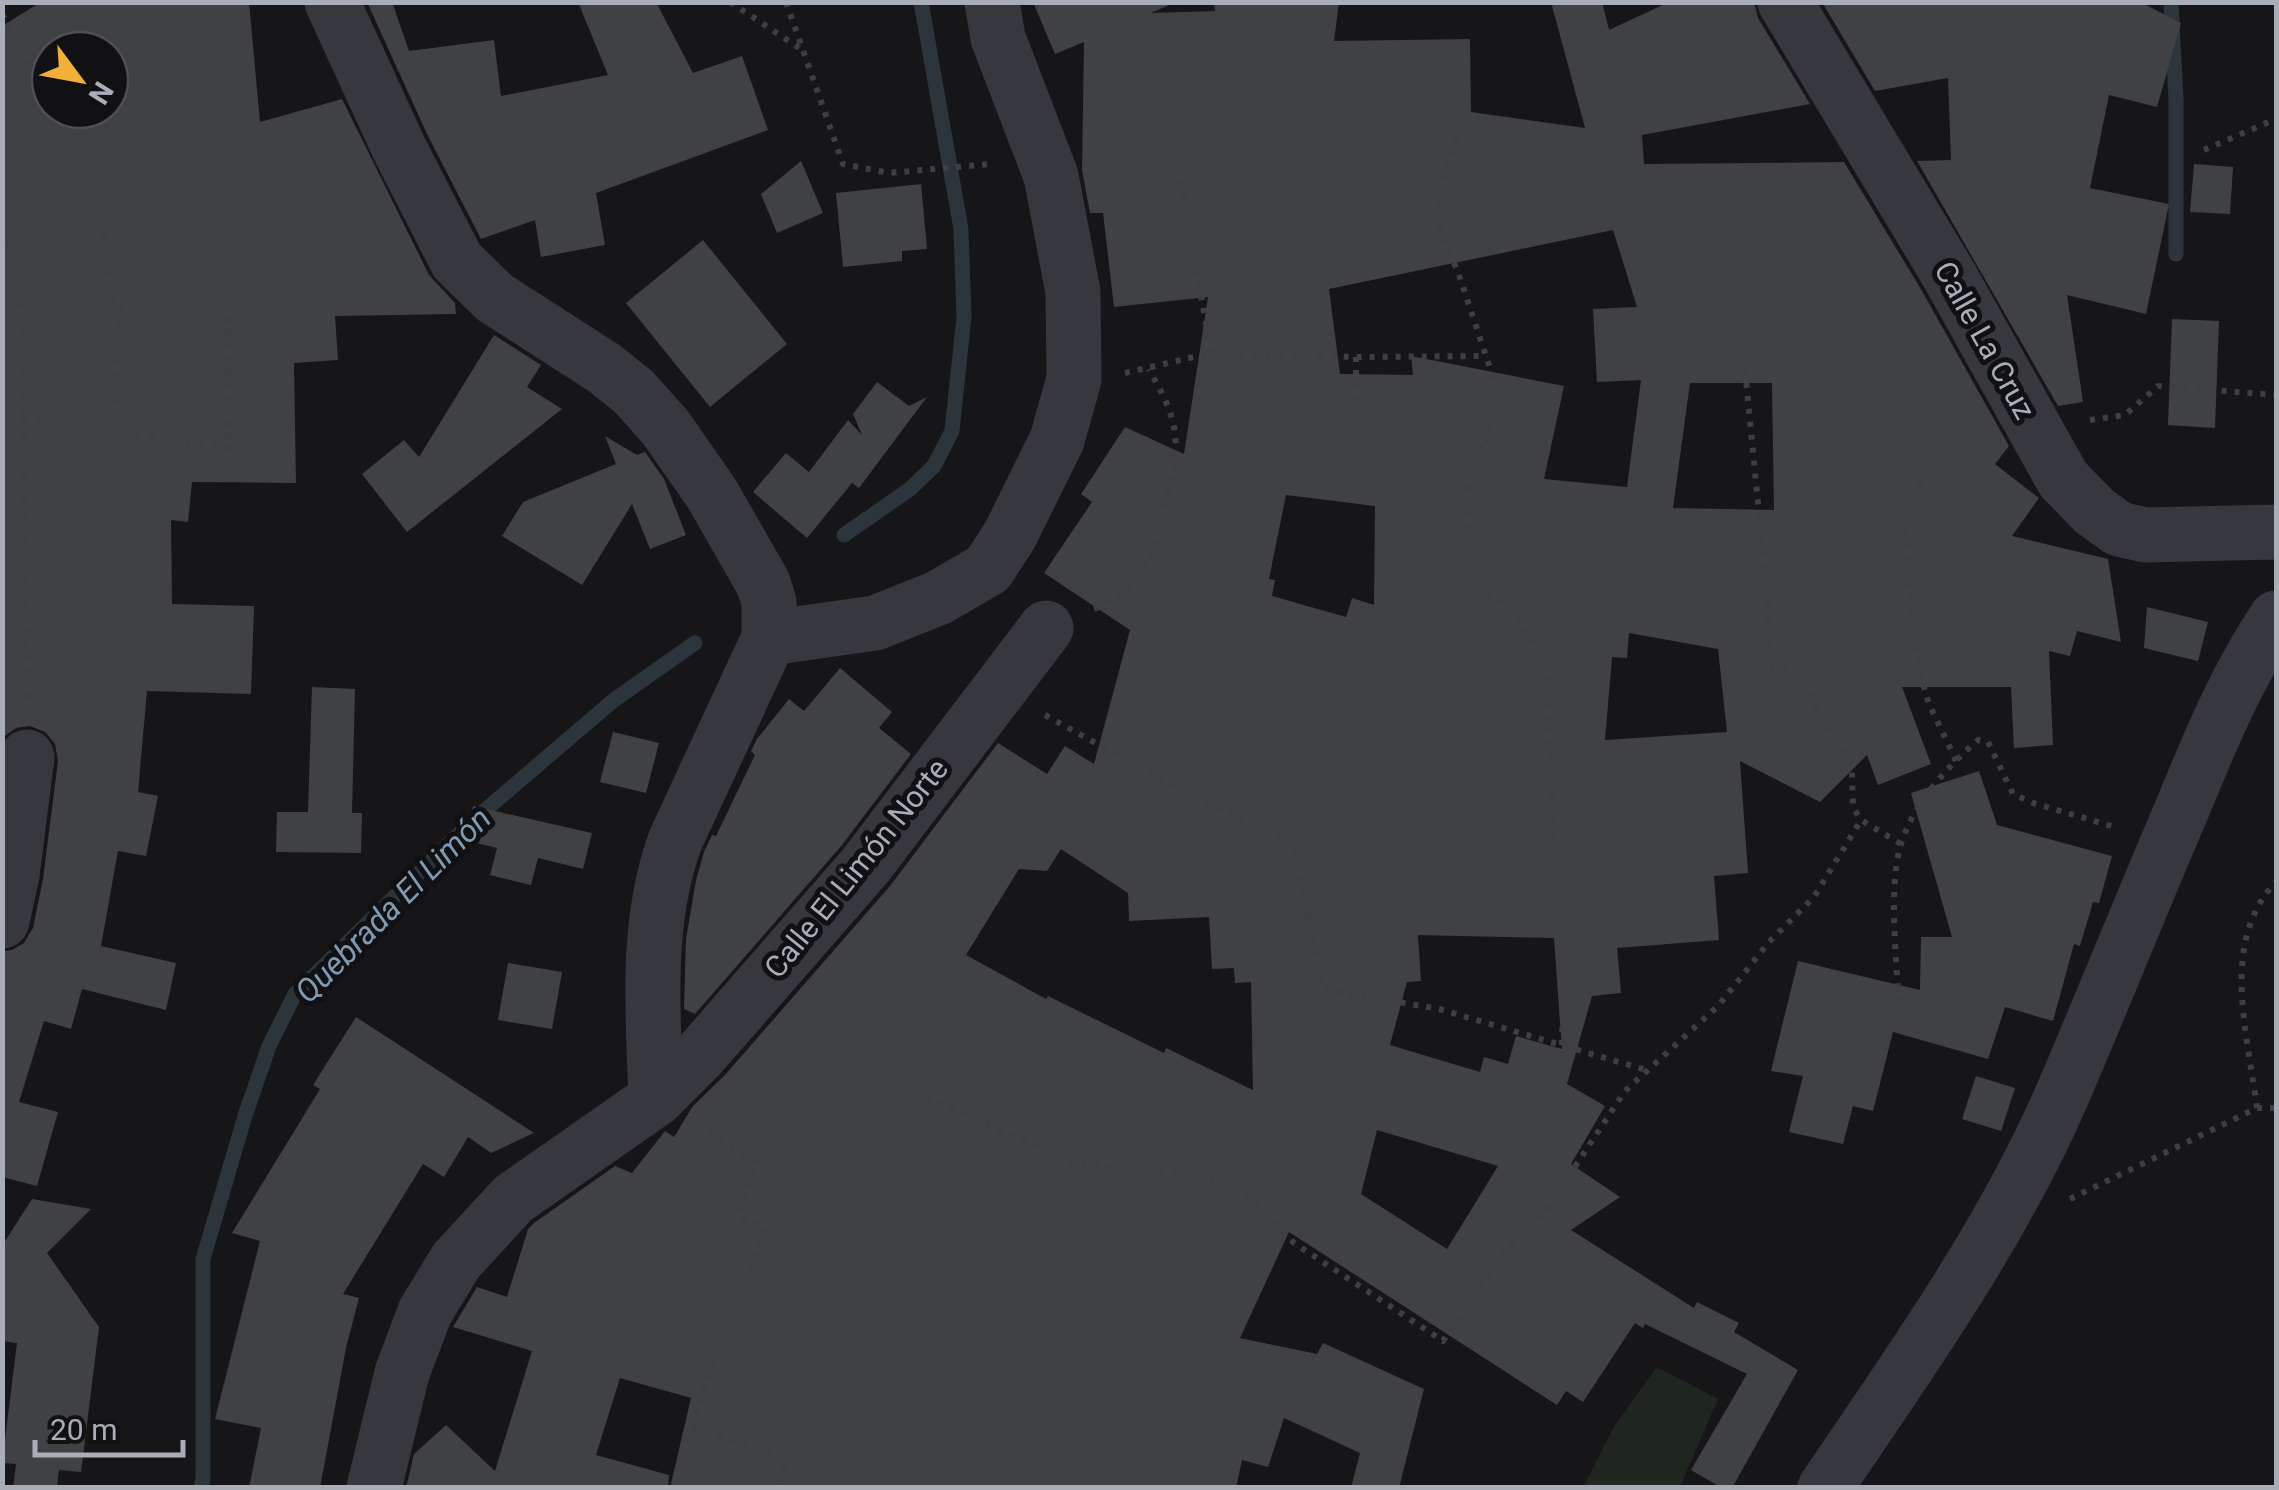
<svg xmlns="http://www.w3.org/2000/svg" width="2279" height="1490" font-family="Roboto,sans-serif">
<style>
.green{fill:#1e261f}
.lines{fill:none;stroke-linecap:round;stroke-linejoin:round}
.stream{stroke:#2c353c;stroke-width:15}
.building{fill:#404145;fill-rule:evenodd}
.path{stroke:#3d3f44;stroke-width:6;stroke-dasharray:5 8;stroke-linecap:butt}
.minor{stroke:#37383d;stroke-width:55}
.labels{text-anchor:middle;dominant-baseline:central;stroke-width:10;stroke-linejoin:round;paint-order:stroke}
.street-label{font-size:30px;fill:#a8adb8;stroke:#111113}
.water-label{font-size:32px;font-style:italic;fill:#7f9bb3;stroke:#111113}
</style>
<rect width="100%" height="100%" fill="#161618"/>
<path class="green" d="M1657,1367L1718,1399L1680,1487H1583L1615,1425Z"/>
<g class="lines">
<g class="stream">
<path d="M2171,2L2176,99V254"/>
<path d="M844,535L910,489L934,466L952,431L964,317L961,229L921,2"/>
<path d="M201,1488L203,1479V1259L245,1116L269,1046L295,994L470,823L614,700L695,643"/>
</g>
</g>
<g class="building">
<path d="M41,2H249L260,122L342,99L429,275L455,303L456,314L335,316L338,360L294,363L296,483L192,482L188,522L171,520L172,604L254,606L251,694L147,691L138,792L158,796L146,856L118,851L101,946L176,963L166,1010L82,989L71,1029L44,1021L19,1102L58,1112L37,1186L2,1177V951L12,950L24,943L33,928L43,879L58,761L55,744L45,732L30,726L16,728L2,738V26ZM50,50H110V110H50Z"/>
<path d="M367,2H392L409,51L494,40L501,96L608,75L578,2H656L693,73L742,56L768,130L596,193L605,245L541,257L535,220L481,239L427,134Z"/>
<path d="M1033,2H1176L1151,13L1215,11L1214,2H1339L1334,41L1470,39L1471,112L1585,128L1551,2H1602L1609,30L1669,2H1754L1758,18L1810,104L1642,135L1644,164L1844,162L1922,291L2009,446L1995,464L2039,498L2012,536L2108,559L2121,642L2077,631L2070,656L2049,651L2053,745L2014,748L2011,687H1902L1931,764L1878,785L1867,755L1820,802L1740,761L1748,873L1714,876L1719,940L1617,948L1621,993L1592,996L1567,1084L1605,1106L1571,1164L1620,1197L1571,1230L1694,1308L1697,1302L1739,1323L1734,1332L1798,1370L1732,1488H1722L1691,1470L1747,1374L1645,1324L1643,1328L1635,1323L1583,1402L1566,1391L1557,1405L1289,1232L1240,1338L1317,1354L1323,1343L1424,1389L1399,1488H1351L1360,1453L1284,1418L1268,1467L1242,1460L1236,1488H670L691,1398L620,1378L596,1455L669,1475L668,1488H406L414,1454L446,1425L495,1471L532,1351L453,1327L477,1287L507,1297L528,1229L534,1223L615,1166L632,1173L665,1131L674,1137L693,1106L725,1075L890,886L998,743L1047,774L1065,746L1094,764L1130,630L1044,573L1092,502L1081,494L1125,427L1184,454L1208,297L1114,307L1103,213H1090L1082,170L1084,42L1055,54ZM1613,230L1637,307L1593,309L1597,382L1641,380L1627,487L1544,479L1564,386L1411,356L1413,375L1340,374L1329,289ZM1690,383H1772L1774,510L1673,508ZM1286,495L1375,506L1374,605L1352,598L1346,617L1272,596L1275,580L1269,579ZM1629,633L1718,649L1727,732L1605,740L1612,657L1627,658ZM1061,849L1128,893L1129,921L1209,917L1212,969L1234,968L1235,983L1251,982L1253,1090L1166,1048L1164,1053L1048,996L1046,999L966,955L1019,869L1047,871ZM1418,935L1554,938L1562,1049L1516,1036L1508,1064L1484,1057L1480,1072L1390,1045L1407,982L1421,981ZM1377,1130L1498,1166L1447,1249L1361,1194Z"/>
<path d="M1822,2H2140L2181,23L2157,107L2109,95L2090,188L2169,204L2146,314L2067,295L2083,402L2058,406L1917,161L1951,160L1948,78L1875,91Z"/>
<path d="M801,161L823,213L777,233L761,194Z"/>
<path d="M2194,164L2233,167L2230,214L2190,212Z"/>
<path d="M921,184L927,249L902,251V261L843,267L836,193Z"/>
<path d="M703,240L787,344L710,407L626,303Z"/>
<path d="M2172,319L2219,321L2215,428L2168,425Z"/>
<path d="M494,335L541,365L527,387L562,409L407,532L362,474L404,440L419,457Z"/>
<path d="M877,382L909,406L927,397L859,488L852,483L807,538L753,492L786,453L809,472L848,420L862,435L853,414Z"/>
<path d="M605,436L637,455L645,452L664,479L686,535L650,549L632,504L582,585L502,536L523,502L616,464Z"/>
<path d="M2147,607L2208,622L2198,661L2144,648Z"/>
<path d="M840,668L892,712L879,728L911,754L842,845L695,1014L684,1009L686,939L696,880L704,852L712,835L716,836L755,755L751,751L757,739L789,699L804,711Z"/>
<path d="M312,687L355,689L352,813H362L361,853L276,852L277,812H308Z"/>
<path d="M613,732L659,743L646,793L600,782Z"/>
<path d="M1979,771L1997,825L2112,856L2099,903L2093,902L2080,946L2074,944L2053,1021L2005,1007L1988,1059L1893,1032L1873,1111L1853,1106L1843,1144L1789,1132L1803,1076L1771,1071L1798,961L1920,990L1921,937H1952L1911,793Z"/>
<path d="M473,806L592,833L583,869L538,858L531,885L490,875L497,848L464,840Z"/>
<path d="M508,963L562,972L552,1029L498,1020Z"/>
<path d="M356,1017L534,1133L491,1153L468,1137L444,1177L423,1164L343,1294L359,1298L346,1348L320,1488H249L261,1428L215,1419L260,1241L232,1233L320,1089L313,1085Z"/>
<path d="M1976,1076L2015,1088L2001,1131L1962,1119Z"/>
<path d="M32,1199L91,1209L47,1253L99,1327L81,1472L59,1470L57,1488H13L16,1464L2,1463L17,1343L2,1341V1246Z"/>
</g>
<g class="lines">
<g class="path">
<path d="M730,2L804,51"/>
<path d="M786,2L843,164L889,173L991,164"/>
<path d="M2,14L37,78L50,89"/>
<path d="M60,110L103,224L113,298L120,308L114,425"/>
<path d="M1457,139L1444,171L1438,205L1440,232L1458,272L1491,371L1489,448H1471L1465,572C1509,612 1531,621 1547,682L1554,851"/>
<path d="M2204,150L2276,119"/>
<path d="M1181,180L1211,353"/>
<path d="M2,228L22,310L27,705"/>
<path d="M1356,357V420"/>
<path d="M1745,370L1768,605L1769,667L1806,664L1814,704L1848,758L1852,771L1853,807L1861,820L1901,844"/>
<path d="M1125,373L1211,353L1356,357L1486,356"/>
<path d="M2090,420L2125,415L2158,386L2276,395"/>
<path d="M23,421L114,425L121,433L154,437"/>
<path d="M173,441L229,448L228,302"/>
<path d="M1094,609C1148,586 1158,542 1169,489C1174,469 1178,448 1174,427C1170,406 1159,388 1149,369"/>
<path d="M1045,715L1186,793L1293,843L1323,989L1439,1009L1646,1070"/>
<path d="M1956,761C1947,740 1935,719 1927,698C1918,671 1901,540 1907,514C1915,481 1946,440 1973,420"/>
<path d="M1899,1014C1898,966 1887,890 1901,844C1913,804 1947,767 1978,740L1988,742L2013,794L2033,803L2118,828"/>
<path d="M1562,1045L1563,998"/>
<path d="M891,1081L1078,1165L1167,1171L1206,1177L1233,1186L1257,1203L1294,1243L1443,1341L1522,1228L1543,1215L1625,1091L1718,1006L1769,942L1814,897L1861,820"/>
<path d="M2257,1108C2248,1035 2219,941 2276,882"/>
<path d="M2070,1199L2257,1108H2276"/>
<path d="M693,1429L786,1458L780,1488"/>
<path d="M685,1453L702,1395L765,1227L739,1217L756,1162L699,1126"/>
<path d="M676,1488L677,1484"/>
</g>
<g class="minor">
<path d="M332,2L399,148L457,261L495,298L604,368L634,392L666,428L712,494L763,583L769,602V638L675,841C645,924 653,1012 656,1099"/>
<path d="M1785,2L1949,275L2063,479L2094,511L2119,529L2145,535L2276,532"/>
<path d="M769,638L875,623L938,598L988,569L1010,535L1057,440L1074,379L1073,292L1051,176L998,38L992,2"/>
<path d="M2,921L12,875L27,757"/>
<path d="M374,1488L402,1373L425,1312L456,1261L513,1199L656,1099L701,1054L866,865L1046,628"/>
<path d="M1825,1488C1911,1361 2002,1234 2063,1093C2103,1000 2140,907 2180,814C2208,746 2235,679 2276,618"/>
</g>
</g>
<g class="labels">
<g class="street-label">
<text transform="translate(1985 340) rotate(61)">Calle La Cruz</text>
<text transform="translate(856 868) rotate(-51)">Calle El Limón Norte</text>
</g>
<g class="water-label">
<text transform="translate(393 905) rotate(-45)">Quebrada El Limón</text>
</g>
</g>
<rect width="2279" height="1490" fill="none" stroke="#a8adb8" stroke-width="10"/>
<g transform="translate(80 80) rotate(122)"><circle r="48" fill="#111113" stroke="#4d4f55" stroke-width="2.5"/>
<path d="M0-8L18 38L0 25L-18 38Z" fill="#f2b134"/>
<text y="-15" font-size="28" font-weight="bold" text-anchor="middle" fill="#a8adb8">N</text>
</g>
<path d="M35 1440v15h148v-15" fill="none" stroke="#a8adb8" stroke-width="5"/>
<text x="50" y="1440" font-size="30" fill="#a8adb8" stroke="#111113" stroke-width="8" paint-order="stroke">20 m</text>
</svg>
